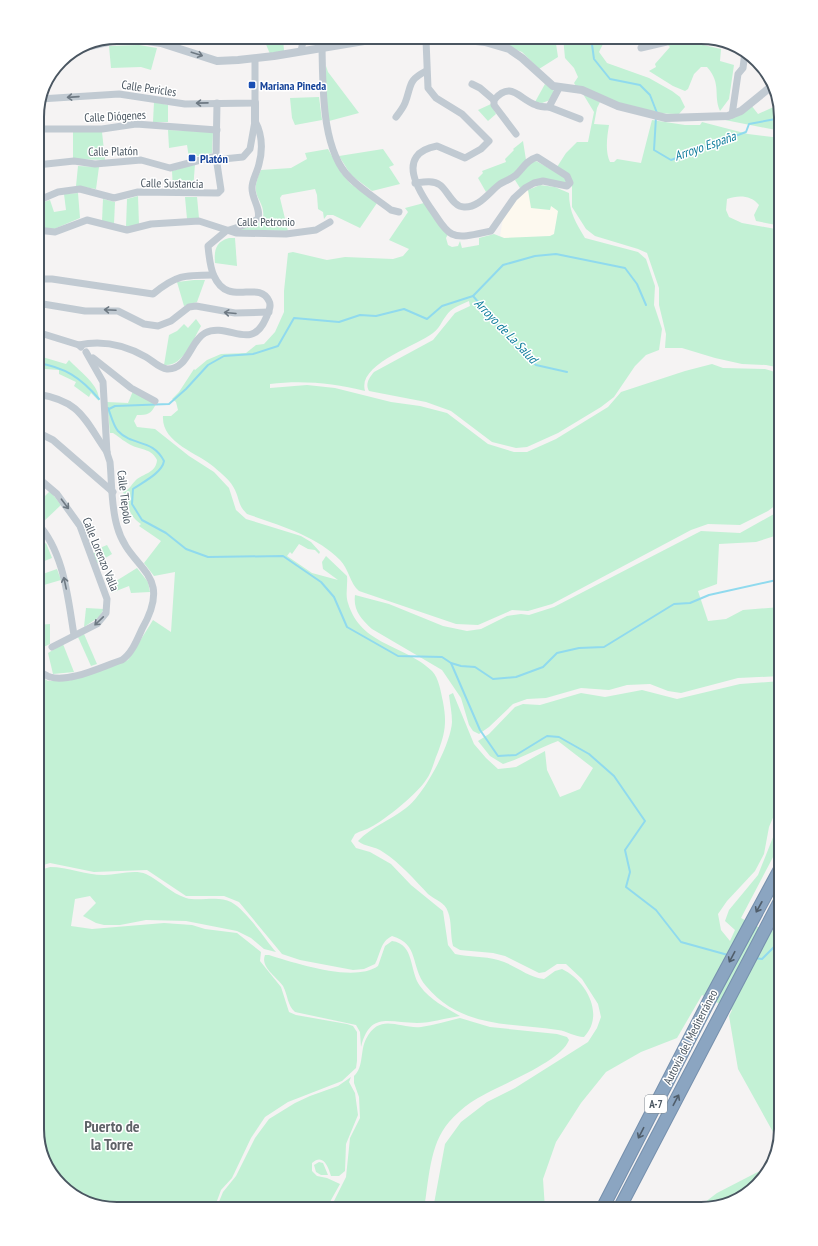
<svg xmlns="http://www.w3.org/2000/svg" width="818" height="1246" font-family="'PT Sans Narrow',sans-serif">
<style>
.commercial{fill:#fdf9ef}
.grass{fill:#c3f1d5}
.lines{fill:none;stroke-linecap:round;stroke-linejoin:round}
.stream{stroke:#90daee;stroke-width:2}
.motorway-casing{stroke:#7690ad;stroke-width:14}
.minor{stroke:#c1cad2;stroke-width:7}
.tertiary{stroke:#c1cad2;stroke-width:8}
.motorway{stroke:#8ba5c1;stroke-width:12}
.oneway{stroke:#6e7983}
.oneway2{stroke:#505e6b}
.transit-dot{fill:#1a4fb4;stroke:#fff;stroke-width:1.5}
.labels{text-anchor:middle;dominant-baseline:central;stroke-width:3;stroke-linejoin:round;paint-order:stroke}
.shield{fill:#fff;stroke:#808990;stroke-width:1}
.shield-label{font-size:11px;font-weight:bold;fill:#4a5661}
.transit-label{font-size:12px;font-weight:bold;fill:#164399;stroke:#fff;text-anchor:start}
.street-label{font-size:12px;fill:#4a5661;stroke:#fff}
.water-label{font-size:13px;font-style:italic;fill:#0c7c9b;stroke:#fff}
.district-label{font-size:16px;font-weight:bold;fill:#5f6368;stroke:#fff}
.rim{fill:none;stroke:#4a5661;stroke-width:2}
</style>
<rect width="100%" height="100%" fill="#f5f3f3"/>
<path class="commercial" d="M540,185L563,190L554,234L550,236L519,238H504L500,236L503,218L515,201L526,191Z"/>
<g class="grass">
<path d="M263,37H283L284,51L270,54Z"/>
<path d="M308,37H363L309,45L306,43Z"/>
<path d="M481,37H555L558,57L539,69L522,52Z"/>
<path d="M563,37H624L620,45L603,44L599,52L607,63L649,78L672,91L680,97L685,107L679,114C643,115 609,99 576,86L574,83L578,77L574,68L565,58Z"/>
<path d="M690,39V42L721,49L720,61L734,65L729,99L720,111C713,95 722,84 707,67H701L694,74L688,89L685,91L673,86L649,71L656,67L655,64L670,47L667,44Z"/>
<path d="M139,45L157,48L151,70L141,67L111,68L109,46Z"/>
<path d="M326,66L328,72L359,113L329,121L326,106Z"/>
<path d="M545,84L553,89L554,92L550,100L542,103L535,102Z"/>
<path d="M583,94L600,102L597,108L594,124L609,125C607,137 605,152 610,162H614L617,159L641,163L652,120L685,125H700L702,122L748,134L781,138V226L756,221L754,215L759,205C751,195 738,195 727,199L726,210L729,217L742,223L781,230V368L766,365L742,364L715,358L682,348H665L666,334L659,305V288L647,253L638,249L595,236L586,229L572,207V180L557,167L566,153L577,142H588L594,112Z"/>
<path d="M319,97L322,120L295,125L292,118L290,98Z"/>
<path d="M154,102L168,105V122H153Z"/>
<path d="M491,104L496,114L488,121L478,110Z"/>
<path d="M751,105L758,114L778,105L781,117V131L725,120Z"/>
<path d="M168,130L213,132L212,153L189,158L187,145L169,148Z"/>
<path d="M73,132H102L105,160L73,159Z"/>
<path d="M523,141L526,160L512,175L486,192L478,178L483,173L482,171L506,162L505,159L514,150L513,149Z"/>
<path d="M328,149L342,174L351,184L377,203L360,228L333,215H327L324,219L323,212L318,209L317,195L315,189L282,195L280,198L288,231L236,230L252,226L263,218C266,198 247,199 261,170L291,168L307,159L305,153Z"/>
<path d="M383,149L394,165L389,167L400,184L372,191L351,175L339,156Z"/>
<path d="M536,161L565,177L567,183L544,179L520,188L515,180L530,163Z"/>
<path d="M195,164L193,190L173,191L172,171Z"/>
<path d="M78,166L99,167L96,189L76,186Z"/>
<path d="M540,185L555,187L569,193C569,212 576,223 585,238L638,252L646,259L655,286L654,305L662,329L659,350L646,355L635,366L614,397L601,407L558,433L527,447L516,448L492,442L451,411L426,402L369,391C365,384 369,378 374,372L433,340L455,313L470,306L469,301C460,305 451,308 446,316C441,322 440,328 433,333C417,346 357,364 365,391C333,383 302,380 270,384V388L307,385L335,388L391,402L420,406L447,413L488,444L514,452H527L556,439L608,407L621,392L685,371L712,364L723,368L765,369L772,371L781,376V501L768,511L740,525L708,524L691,530L552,604L528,611L512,610L478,625L456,624L359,591C350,584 349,569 340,560C317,536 279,525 247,514C238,505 240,501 235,490C231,481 222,474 214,467C198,453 161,443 163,416H171L178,410L176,402L172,399L179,392L194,369L195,370L207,360L221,354L246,353L256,345L264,344L275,332L284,312V291L288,253L293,252L327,260L345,257L393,259L403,256L409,249L389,240L408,212L405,208L424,203L448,234L446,238L448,245L452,247L458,246L460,241L462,248L479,245V238L494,234L504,238L550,236L554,234L558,211L551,206L550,210L531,208L528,190Z"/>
<path d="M78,193L80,218L54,229L37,227V204L50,200L54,212L66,210L64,194Z"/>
<path d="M138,196L139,225L126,227L127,199Z"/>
<path d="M185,197H197L199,218L187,219Z"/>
<path d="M103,199L115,202L114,224L102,221Z"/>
<path d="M229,238H235L237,266L215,263C214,251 215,242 229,238Z"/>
<path d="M194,280H205L197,302L184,306L177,282Z"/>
<path d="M196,319L201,326C193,340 183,367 164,365L169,335L177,331L184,324L188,328Z"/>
<path d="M39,356L66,364L69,360C80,372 100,385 99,401L91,393L89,397L74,386L76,382L59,374V370L45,369L44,373L38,372L37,377V359Z"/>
<path d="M133,391L156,404C151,414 148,415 137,415L134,421L137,427L155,429L189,456L214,472L229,488L236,510L246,519L301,536L311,542L320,552L319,554L315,550L308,549L299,544L292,554L290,552L287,556L312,573L338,580L323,569L322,562L326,556L347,576C348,585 345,594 348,603C361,646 404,644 432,671C439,678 441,693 443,702C447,723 445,733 438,752C434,761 432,772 426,780C418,793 385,820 371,827C366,830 360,831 355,834L351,841L356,848L370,852L391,864L411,885L443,911L448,945L455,954C469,957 484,956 498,960C514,964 527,977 544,979L555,971L562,969C587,981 605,1015 584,1037C575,1037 567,1031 558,1030C509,1023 461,1028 426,986C410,967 420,944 392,936C380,942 381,953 375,964L364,969L353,970L300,960L282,954L239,902L224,896H186L147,870L94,872L50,863L37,867V674L48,681H68L128,660L153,620L171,632L175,572L154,576L144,563L161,541L139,526L141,524C126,514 130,504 123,492C130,490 132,483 137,479C146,473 156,472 157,460C152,449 142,450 133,446C126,443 119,437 113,433H110L107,402L128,403Z"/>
<path d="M50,491L61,505L42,523L37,519V504Z"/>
<path d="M781,510V534L756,542L719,544L717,584L698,591L708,621L726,619L743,610L781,607V676L738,678L681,693L668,691L650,684L627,685L609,690L581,688L546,698L527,699L513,704L489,727L479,734L473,731L469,725L461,698L442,670L372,629C361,619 353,610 355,595L389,604L443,626L467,631L481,629L507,616L521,614L529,615L554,607L701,531L740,533Z"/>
<path d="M46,543L52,558L37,564V548Z"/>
<path d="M107,545L112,554L97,563L93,555L95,550Z"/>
<path d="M137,568L148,582L150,592L131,593L129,586L111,593L108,586Z"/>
<path d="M57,569L61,580L37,587V576Z"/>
<path d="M86,608L104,609L99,617L84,627Z"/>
<path d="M50,624V644L37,650V625Z"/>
<path d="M84,634L97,664L91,666L78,637Z"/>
<path d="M63,644L74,672L53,674L48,653Z"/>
<path d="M781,681V799L769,827L764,854L755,871L727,901L718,914L721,930L730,941L735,930L725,921L729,910L758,875L781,817V842L741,918L770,933L781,922V1129L778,1141L738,1069L729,1016L732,1010L702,995L677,1038L641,1052L606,1072L581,1103L556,1142L543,1179L545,1209H433L445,1144L461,1122L487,1102L515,1088L588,1042L597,1028L601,1017L598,1004L582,979L566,964H557L545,972L539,973L505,956L493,953L460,950L453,946C450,934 452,922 448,912C445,902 435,900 428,894C414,879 400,863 383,852C375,846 365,847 358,841C371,827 391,820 406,808C424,795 451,744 452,722C452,713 450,704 449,695L453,693L474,744L486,758L498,769L516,767L545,751L547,770L560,797L580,789L593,768L558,741C539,748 522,758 503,764L490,756L478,741L489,734L515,707L523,704L540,705L581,693L605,697L642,690L677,699L740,684Z"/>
<path d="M50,867C68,867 85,875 104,875C117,875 134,869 146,874C160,881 171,893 186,898C200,902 218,895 231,902C247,911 264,938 276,952L264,949L251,938L237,931L186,921L146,920L120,925H104L96,923L83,916L96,903L90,896L75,899L71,926L92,929L164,923L192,925L205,929L237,933L261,952L260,961L281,987L289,1012L296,1015L347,1024L353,1026L357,1032V1061L356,1068L342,1081L288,1102L265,1117L251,1138L232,1178L221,1190L214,1209H112L77,1198L48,1169L37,1129V871Z"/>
<path d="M392,941C415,944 409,971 420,986C430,1000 445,1007 460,1016C446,1018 431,1023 417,1023C389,1023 370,1011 361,1047L360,1032L356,1025L295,1012C287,1005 288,995 283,986C277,977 260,967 265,955H269C295,963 354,983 378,966L385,946Z"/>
<path d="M460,1018L490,1027L557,1034L567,1037L569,1040C560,1064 492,1087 470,1103C463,1108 455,1115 449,1122C429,1145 429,1181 424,1209H330L346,1177L350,1138L360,1118L359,1097L354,1083V1076C364,1067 360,1050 366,1039C380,1012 399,1029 421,1027C434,1025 447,1021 460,1018Z"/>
<path d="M351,1077L349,1082L355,1093L358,1115L346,1144L345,1171L339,1176H331C328,1166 323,1153 312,1163V1171L317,1176L327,1178L340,1184L326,1209H216L223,1192L236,1176L255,1138L269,1119L295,1103L310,1096L338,1086Z"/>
<path d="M319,1162L323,1163L328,1175H321L316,1172L314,1165Z"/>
<path d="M771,1165L770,1169L741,1198L696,1209L717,1193Z"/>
</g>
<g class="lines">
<g class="stream">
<path d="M591,37L594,59L610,79L640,85L650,95L657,113"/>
<path d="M656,117L654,150L671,160L746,132L749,124L781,118"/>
<path d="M473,296L503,265L535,256L556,254L625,268L637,284L646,305"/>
<path d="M37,363C65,367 81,378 99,399"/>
<path d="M108,408C111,415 113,425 118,431C133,447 152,438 164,461C162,473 143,482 133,489L132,504L142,520L166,533L186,549L208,557L283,556L321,582L334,597L347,627L398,656L442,657L451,663L480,730L498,756L516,755L547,736L559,737L589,754L614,776L645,821L625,850L630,872L626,887L656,910L681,942L728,955"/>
<path d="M109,409L115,406L169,404L186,389L208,365L224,356L253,354L278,346L294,318L339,322L360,315L376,316L404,309L427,319L442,306L473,296L514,344L536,365L567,372"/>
<path d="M451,663L461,666L475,667L493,679L516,677L543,667L557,653L579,648L604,647L674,604L690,603L709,595L781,579"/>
<path d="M754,958L762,959L781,940"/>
</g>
<g class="motorway-casing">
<g id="motorway">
<path d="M602,1209L710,999L781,867"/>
<path d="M619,1209L781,899"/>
</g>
</g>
<g class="minor">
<path d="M322,48C323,85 321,150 350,178C362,190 378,200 391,210L399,212"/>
<path d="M641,48L688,37"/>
<path d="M301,51L304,37"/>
<path d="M472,84L480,88L494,100"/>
<path d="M40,99L119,94L185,104L255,103V59"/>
<path d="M549,107L580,119"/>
<path d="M732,115L738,74L743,68L745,52"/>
<path d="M396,117C399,113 403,108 405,103C412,85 407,81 426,71"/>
<path d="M37,129H102L136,124L217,130"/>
<path d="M516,134L494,105V100C511,80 519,99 536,105C540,107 545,107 549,107L559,88"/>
<path d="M37,165L74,161L95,164L141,160L170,168L212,157L223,159L243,157L250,149L255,121"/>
<path d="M415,183C423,182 433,180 440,185C448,191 453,207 464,207C479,208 489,192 500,184C505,181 511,179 516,175C523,168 527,160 537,157L567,176L570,183L567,186L543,181L534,183L525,188L514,198L491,231C480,233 462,239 452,234C444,230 439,220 434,213C419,192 394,154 437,146L465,158L481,149L489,141L462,114L436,98L428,88L426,40"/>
<path d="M37,201L58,192L80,189L114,198L138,192L218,193L221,190L216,157L217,103"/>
<path d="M37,230L55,232L87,220L127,230L151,224L199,221L236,233L286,234L316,230L330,222"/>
<path d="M37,279H52L153,294C176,275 184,275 213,275"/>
<path d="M37,303L85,311H118L144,324L158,326L171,321L189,307L196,306L235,313L269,312"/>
<path d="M37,332L79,345L81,347"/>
<path d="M79,345C102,340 125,345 146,357C153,361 159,368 167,369C188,370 190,341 205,333C228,321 251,353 266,318C268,313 272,306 269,301C259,279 228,308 214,276C210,268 209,256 208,246L226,231L251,223L258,219C261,208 252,200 252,188C252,180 257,173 259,164C263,149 262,134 255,121"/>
<path d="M93,358L131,388L155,401"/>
<path d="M37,394C81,401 84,419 107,452"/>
<path d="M37,432L53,440L113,492"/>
<path d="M37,477L57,494L80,526L107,599L106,613L97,624L52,647"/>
<path d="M37,523C64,551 68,599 74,635"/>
<path d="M37,670C41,672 46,676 50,677C70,683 103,666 122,660C132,653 137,640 142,629C175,571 129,571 117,526C111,506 112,483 110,462L107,453L103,382L86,352"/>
</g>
<g class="tertiary">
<path d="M77,49L116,40H141L161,43L217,61L238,60L274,56L370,40L458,39L485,42L509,49L522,58L553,86L582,90L618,106L666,118L728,116L741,111L773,85"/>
<path d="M255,103V121"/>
</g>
<use href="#motorway" class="motorway"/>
</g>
<defs><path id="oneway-shaft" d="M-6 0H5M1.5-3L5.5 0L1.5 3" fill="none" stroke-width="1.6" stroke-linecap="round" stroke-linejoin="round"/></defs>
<g class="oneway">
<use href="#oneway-shaft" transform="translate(197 54) rotate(18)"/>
<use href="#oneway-shaft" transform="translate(73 97) rotate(176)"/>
<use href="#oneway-shaft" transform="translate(202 103) rotate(179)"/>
<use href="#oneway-shaft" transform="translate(110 310) rotate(-177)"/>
<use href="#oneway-shaft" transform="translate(230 313) rotate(-175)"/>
<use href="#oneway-shaft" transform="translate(65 504) rotate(53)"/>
<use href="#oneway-shaft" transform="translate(65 583) rotate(-102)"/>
<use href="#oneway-shaft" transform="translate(99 621) rotate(136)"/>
</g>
<g class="oneway2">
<use href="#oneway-shaft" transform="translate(759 907) rotate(119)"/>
<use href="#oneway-shaft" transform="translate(732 957) rotate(118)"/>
<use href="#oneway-shaft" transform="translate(676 1100) rotate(-62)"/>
<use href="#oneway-shaft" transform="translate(641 1133) rotate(117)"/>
</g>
<g class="transit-dot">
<rect x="248" y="81" width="8" height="8" rx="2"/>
<rect x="188" y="154" width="8" height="8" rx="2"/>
</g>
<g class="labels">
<rect class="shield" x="645" y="1095" width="22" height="18" rx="3"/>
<g class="shield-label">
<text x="656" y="1104">A-7</text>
</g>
<g class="transit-label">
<text x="260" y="85">Mariana Pineda</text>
<text x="200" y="158">Platón</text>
</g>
<g class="street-label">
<text transform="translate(149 88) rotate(8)">Calle Pericles</text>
<text transform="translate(115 116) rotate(-3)">Calle Diógenes</text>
<text transform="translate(113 151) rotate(-1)">Calle Platón</text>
<text transform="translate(172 183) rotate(1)">Calle Sustancia</text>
<text x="266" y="221">Calle Petronio</text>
<text transform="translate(125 497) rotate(83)">Calle Tiepolo</text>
<text transform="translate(101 554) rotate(68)">Calle Lorenzo Valla</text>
<text transform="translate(690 1037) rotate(-63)">Autovía del Mediterráneo</text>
</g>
<g class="water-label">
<text transform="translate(705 146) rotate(-19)">Arroyo España</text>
<text transform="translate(506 331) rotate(46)">Arroyo de La Salud</text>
</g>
<g class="district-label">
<text x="112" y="1126">Puerto de<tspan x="112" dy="18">la Torre</tspan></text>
</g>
</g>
<path d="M0 0H818V1246H0ZM117 44H701A73 73 0 0 1 774 117V1129A73 73 0 0 1 701 1202H117A73 73 0 0 1 44 1129V117A73 73 0 0 1 117 44Z" fill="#fff" fill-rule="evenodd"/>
<path class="rim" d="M117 44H701A73 73 0 0 1 774 117V1129A73 73 0 0 1 701 1202H117A73 73 0 0 1 44 1129V117A73 73 0 0 1 117 44Z"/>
</svg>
